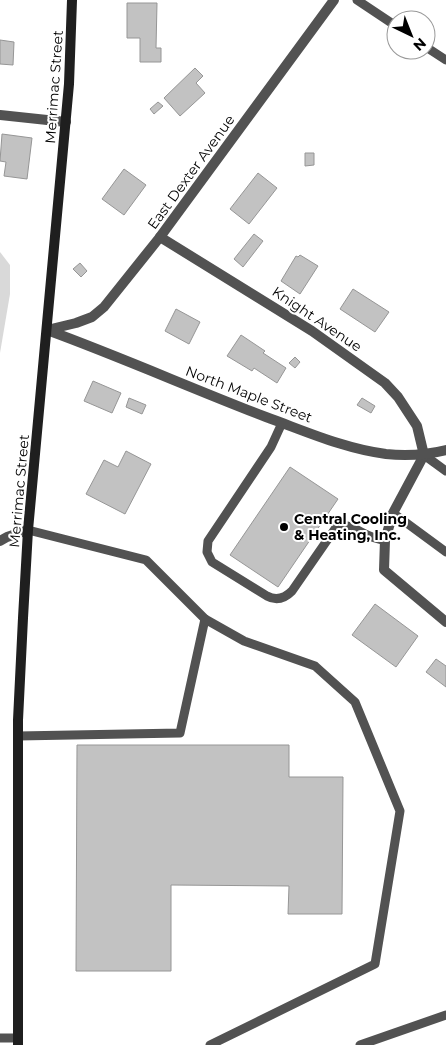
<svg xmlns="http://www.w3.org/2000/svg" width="446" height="1045" font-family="Montserrat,sans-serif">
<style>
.green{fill:#d9d9d9}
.building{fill:#c2c2c2;stroke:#969696}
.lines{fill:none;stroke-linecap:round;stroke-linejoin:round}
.service{stroke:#525252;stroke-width:9}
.minor{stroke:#525252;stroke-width:10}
.secondary{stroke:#1f1f1f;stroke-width:10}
.poi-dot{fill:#000;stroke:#fff;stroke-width:2}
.labels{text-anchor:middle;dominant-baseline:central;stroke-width:4;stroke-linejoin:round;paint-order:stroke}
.street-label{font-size:14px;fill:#000;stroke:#fff}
.poi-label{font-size:14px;font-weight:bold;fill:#000;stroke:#fff;text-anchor:start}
</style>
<rect width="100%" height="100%" fill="#fff"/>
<path class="green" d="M0,252L10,265V294L0,353Z"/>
<g class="building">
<path d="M127,3H157L156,48H161V62H140V38H127Z"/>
<path d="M0,40L14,42L13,65L0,64Z"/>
<path d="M195,68L203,76L196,83L205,93L180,116L164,98Z"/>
<path d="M158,102L163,106L154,114L150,109Z"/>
<path d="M2,134L32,138L27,179L4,176L6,162L0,161Z"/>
<path d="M305,153H314V165L305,166Z"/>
<path d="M124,169L146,185L124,215L102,199Z"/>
<path d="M258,173L277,188L249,224L230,209Z"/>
<path d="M254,234L263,241L243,267L234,259Z"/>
<path d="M300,255L318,266L300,294L281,281L296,256L298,257Z"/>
<path d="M80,263L87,271L81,277L73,269Z"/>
<path d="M353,289L389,312L375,332L340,309Z"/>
<path d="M176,309L200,322L189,344L165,331Z"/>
<path d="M241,335L265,351L263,353L286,368L277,383L254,368L252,371L227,356Z"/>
<path d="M295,357L300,362L295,368L289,363Z"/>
<path d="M93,381L121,393L112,413L84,401Z"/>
<path d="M129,398L146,405L142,414L126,407Z"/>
<path d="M362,398L375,406L371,413L357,405Z"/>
<path d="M126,451L151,464L125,514L86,494L104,460L118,467Z"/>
<path d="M290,467L338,499L278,587L230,555Z"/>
<path d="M375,604L418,636L396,667L352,635Z"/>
<path d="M436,659L446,666V687L426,672Z"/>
<path d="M77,745H289V777H343L342,914H288L289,886L171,885V971H76Z"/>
</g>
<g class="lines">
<g class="service">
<path d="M357,0L396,26"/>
<path d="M426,47L446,60"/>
<path d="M282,423L271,447L208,541L207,552L212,562L267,596C276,601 284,599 292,591L337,526C351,521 367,540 385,540"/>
<path d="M424,455L446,471"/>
<path d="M393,513L446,552"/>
<path d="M205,619L244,641L315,666L355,702L400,811L375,964L210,1045"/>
<path d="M18,736L180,733L205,619L146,560L28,530"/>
<path d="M0,1038H18"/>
<path d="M360,1045L446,1015"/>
</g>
<g class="minor">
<path d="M0,115L66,122"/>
<path d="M160,237L312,331L385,383L398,397L417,426L424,455L393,513L385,540L384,570L446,622"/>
<path d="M47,330L76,323L92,317L104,307L160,237L334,0"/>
<path d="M47,330C121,357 193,389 266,417C305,431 345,449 386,454C407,456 426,455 446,450"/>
<path d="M0,541L7,537L28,530"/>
</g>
<path class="secondary" d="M18,1045V720L23,618L28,530L69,84L72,0"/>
</g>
<circle class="poi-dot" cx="284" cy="527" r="5"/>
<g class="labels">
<g class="street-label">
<text transform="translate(54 87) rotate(-86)">Merrimac Street</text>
<text transform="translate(191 172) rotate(-54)">East Dexter Avenue</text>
<text transform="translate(317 319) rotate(34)">Knight Avenue</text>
<text transform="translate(249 394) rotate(21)">North Maple Street</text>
<text transform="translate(19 491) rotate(-85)">Merrimac Street</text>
</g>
<g class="poi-label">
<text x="294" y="519">Central Cooling<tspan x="294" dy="16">&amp; Heating, Inc.</tspan></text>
</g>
</g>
<g transform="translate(411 35) rotate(137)"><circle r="24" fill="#ffffff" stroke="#999999"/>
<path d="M0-4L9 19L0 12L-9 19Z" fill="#000000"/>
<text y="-8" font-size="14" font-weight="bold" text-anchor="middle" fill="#000000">N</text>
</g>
</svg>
